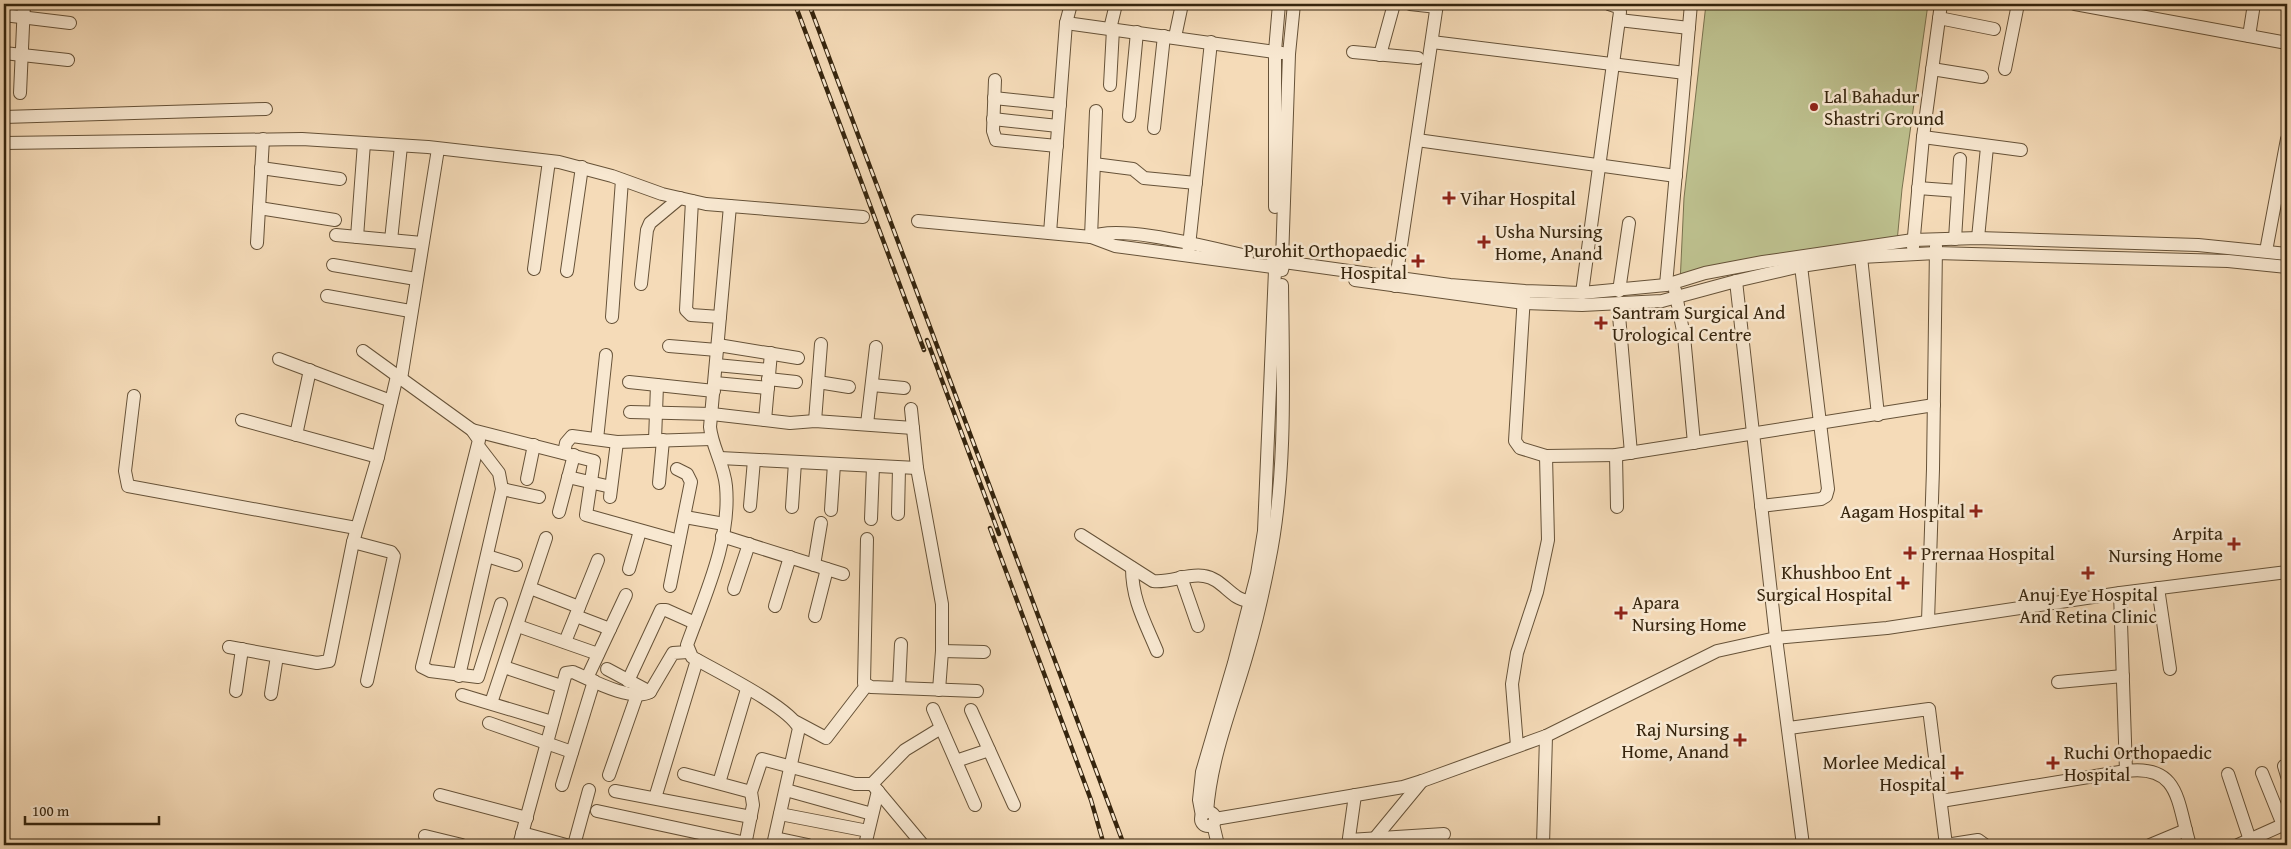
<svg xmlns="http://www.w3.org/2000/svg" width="2291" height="849" font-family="'Gentium Book Plus',serif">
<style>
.green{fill:#bdc08e;stroke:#7a724e}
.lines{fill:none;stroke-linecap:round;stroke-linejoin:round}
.minor-casing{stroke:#665238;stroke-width:14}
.minor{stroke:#f8e8d1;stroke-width:12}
.rail-casing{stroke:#36250e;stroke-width:4.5}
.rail{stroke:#f8e8d1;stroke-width:2.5;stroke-dasharray:8;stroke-linecap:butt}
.poi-dot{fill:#8f2418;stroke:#f8e8d1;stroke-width:2}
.labels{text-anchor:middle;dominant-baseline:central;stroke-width:5;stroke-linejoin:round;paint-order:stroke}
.poi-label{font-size:19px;fill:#36250e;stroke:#f8e8d1;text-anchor:start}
</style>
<rect width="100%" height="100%" fill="#f5dbb8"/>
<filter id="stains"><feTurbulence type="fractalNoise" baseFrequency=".004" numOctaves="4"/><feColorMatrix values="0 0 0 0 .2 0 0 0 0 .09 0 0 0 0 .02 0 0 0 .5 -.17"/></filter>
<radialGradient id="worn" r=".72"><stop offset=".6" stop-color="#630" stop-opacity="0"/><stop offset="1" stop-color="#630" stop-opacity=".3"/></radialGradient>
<path class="green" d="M1706,4H1928L1902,189L1897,242L1680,284L1684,198Z"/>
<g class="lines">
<g class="minor-casing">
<g id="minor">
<path d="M1410,4L1437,7"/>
<path d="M2075,4L2287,43"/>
<path d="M4,15L70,23"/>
<path d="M1939,18L1994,29"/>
<path d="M1619,20L1689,28"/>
<path d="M1066,23L1282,53"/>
<path d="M1110,29L1116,4"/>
<path d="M2249,36L2254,4"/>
<path d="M1175,37L1182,4"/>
<path d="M1432,42L1685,73"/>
<path d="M1353,52L1418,58"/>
<path d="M4,53L68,60"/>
<path d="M1380,55L1394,4"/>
<path d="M1932,69L1982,77"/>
<path d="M2005,69L2018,4"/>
<path d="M995,80L993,131L996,140L1057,146"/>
<path d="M1110,85L1113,29"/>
<path d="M20,93L24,4"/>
<path d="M994,98L1060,105"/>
<path d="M1129,116L1137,32"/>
<path d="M4,117L266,109"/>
<path d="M993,119L1058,126"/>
<path d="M1154,128L1164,36"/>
<path d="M1923,137L2021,150"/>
<path d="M1417,140L1676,176"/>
<path d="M4,143L302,139L428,147L559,162L612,176L662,194L706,204L863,217"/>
<path d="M1094,164L1133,169L1144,178L1196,183"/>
<path d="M261,168L340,179"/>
<path d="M1918,188L1958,191"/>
<path d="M692,201L686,310L691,315L720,317"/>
<path d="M730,206L710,427C712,447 724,464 726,486C731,540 705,595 687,645L692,657C716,671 788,706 799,728L773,845"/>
<path d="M1275,207V51L1279,4"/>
<path d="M259,208L335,220"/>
<path d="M918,221L1091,237L1115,246L1273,267"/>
<path d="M1050,233L1066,23L1071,4"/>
<path d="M336,235L422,243"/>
<path d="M357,237L364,143"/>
<path d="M1091,237C1119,223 1214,249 1247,256"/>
<path d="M1091,237L1096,111"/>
<path d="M1978,238L1987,147"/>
<path d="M1955,239L1960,159"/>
<path d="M391,240L401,146"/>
<path d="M257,243L263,139"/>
<path d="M1913,247L1923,137L1941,4"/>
<path d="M2266,251L2287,139"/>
<path d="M1188,255L1211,42"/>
<path d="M1861,257L1878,415"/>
<path d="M1282,260L1289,54L1294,4"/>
<path d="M1284,262L1282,270L1277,271L1273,267V261L1280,259L1284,262L1450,285L1525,291L1582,293L1666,285L1705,273L1763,262L1913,240L1978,238L2198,245L2287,254"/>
<path d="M333,265L416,279"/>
<path d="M534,269L549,161"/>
<path d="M567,271L582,167"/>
<path d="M1355,280L1524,303L1582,305L1662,301L1736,281L1801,266L1861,257L1936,253L2228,261L2287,267"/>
<path d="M1736,281L1776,638L1803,845"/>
<path d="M641,284L647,230L650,223L680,198"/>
<path d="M1666,285L1691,4"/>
<path d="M1395,286L1437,4"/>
<path d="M1675,290L1684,336L1694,443"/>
<path d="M1619,291L1629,223"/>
<path d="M1582,293L1620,12L1618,7L1609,4"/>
<path d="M327,296L410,311"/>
<path d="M1524,296L1515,441L1520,448L1546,456L1616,455L1934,405"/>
<path d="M1618,304L1631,453"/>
<path d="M612,317L622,180"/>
<path d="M718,345L798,358"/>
<path d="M669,346L717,350"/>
<path d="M363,351L472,430L479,440L422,667L430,671L478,677L501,604"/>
<path d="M279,359L391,401"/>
<path d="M716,365L769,370"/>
<path d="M401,379L438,149"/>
<path d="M768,379L796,382"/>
<path d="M629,382L714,391"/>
<path d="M818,382L849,387"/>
<path d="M715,383L768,388"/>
<path d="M872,385L904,388"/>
<path d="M134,396L125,471L128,486L356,528"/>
<path d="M911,409L917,468L942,604V651L939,690"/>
<path d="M630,412L712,414L790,423L815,421L913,428"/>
<path d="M242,420L378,457"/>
<path d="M765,420L771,353"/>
<path d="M815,421L821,344"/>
<path d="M867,424L876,347"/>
<path d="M472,430L594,461L586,515L679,541"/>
<path d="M296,435L310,370"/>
<path d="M597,439L606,355"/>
<path d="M655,440L657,385"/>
<path d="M564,453L566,443L572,436L617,442L711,439"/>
<path d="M1616,455L1617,507"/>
<path d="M720,458L917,468"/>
<path d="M568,477L611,487"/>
<path d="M527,479L534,445"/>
<path d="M659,483L663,440"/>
<path d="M502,489L539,497"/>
<path d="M610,497L617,442"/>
<path d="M750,506L754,460"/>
<path d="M1761,506L1821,499L1826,496L1828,489L1801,266"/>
<path d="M792,507L795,462"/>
<path d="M831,510L834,464"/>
<path d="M559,512L574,455"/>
<path d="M898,514L899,468"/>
<path d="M685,517L724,524"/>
<path d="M871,519L873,467"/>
<path d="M1081,535L1153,581C1171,583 1187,573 1204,576C1218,578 1226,590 1237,597C1243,601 1250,601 1257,603"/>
<path d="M722,536L843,574"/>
<path d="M867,539L864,683L871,687L977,691"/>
<path d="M353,542L391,552L394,556L367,681"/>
<path d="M487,556L516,565"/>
<path d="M814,565L821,523"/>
<path d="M1132,568C1132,600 1145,622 1157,651"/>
<path d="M629,569L640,531"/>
<path d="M1181,577L1198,626"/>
<path d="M670,586L691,482L687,474L677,469"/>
<path d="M530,588L579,607"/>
<path d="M2158,588L2170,669"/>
<path d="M734,589L749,544"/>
<path d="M2120,593L2126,771"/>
<path d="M775,606L790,557"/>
<path d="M576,616L610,629"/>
<path d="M815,616L827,569"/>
<path d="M1928,621L1933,469L1936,246"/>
<path d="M518,626L598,654"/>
<path d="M565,642L598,560"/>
<path d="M229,647L317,663L329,661L353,542L378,457L397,376"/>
<path d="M942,651L984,652"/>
<path d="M504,667L561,686"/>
<path d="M607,669L650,692"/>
<path d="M459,676L502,489L499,473L479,447"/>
<path d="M587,678L626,595"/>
<path d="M628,681L661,610H666L695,623"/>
<path d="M2058,682L2123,676"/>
<path d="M899,687L901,644"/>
<path d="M236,691L242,649"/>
<path d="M271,694L277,656"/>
<path d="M462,695L552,722"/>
<path d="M491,703L546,538"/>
<path d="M933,709L975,805"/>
<path d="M971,710L1014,805"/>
<path d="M796,722L826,738L866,686"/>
<path d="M489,723L572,752"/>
<path d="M1789,728L1929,709L1946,845"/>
<path d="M1517,746L1512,684L1517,653L1537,592L1548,540L1546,456"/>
<path d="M956,761L989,750"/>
<path d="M2284,766L2287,776"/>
<path d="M2262,773L2283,825"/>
<path d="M684,774L751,792"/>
<path d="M2228,774L2250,840"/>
<path d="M609,775L637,695"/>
<path d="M719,783L747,689"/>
<path d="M872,784L923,845"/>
<path d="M562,785L594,681"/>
<path d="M786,790L872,814"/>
<path d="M615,791L751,817"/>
<path d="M440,795L527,818"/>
<path d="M655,798L697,660"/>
<path d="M1941,801L2126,771C2181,764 2177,804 2190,845"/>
<path d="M597,811L746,843"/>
<circle cx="1208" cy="819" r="7"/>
<path d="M1207,812C1211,756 1232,707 1247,654C1256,624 1263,593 1269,562C1287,475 1283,374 1282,285"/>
<path d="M780,814L868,831"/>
<path d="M1202,816L1199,800L1202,772L1234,663L1257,574L1264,531L1275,270"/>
<path d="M1215,819L1403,787L1422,781L1546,736L1717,651L1776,638L1887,628L2120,593L2287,572"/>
<path d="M1213,824L1218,845"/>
<path d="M522,833L566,845"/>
<path d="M425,836L462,845"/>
<path d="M775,838L808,845"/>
<path d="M1375,838L1422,781"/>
<path d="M1349,840L1444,834"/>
<path d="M519,845L566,673L573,672C591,680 632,702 650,692L673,653L688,652"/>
<path d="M574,845L589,790"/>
<path d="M745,845L753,805L751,792L762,759L855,784H872L905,750L941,728"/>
<path d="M865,845L878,791"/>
<path d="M1348,845L1355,795"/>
<path d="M1543,845L1546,736"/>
<path d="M1946,845L1978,840L1985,845"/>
<path d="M2150,845L2186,830"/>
<path d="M2238,845L2287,823"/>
</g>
</g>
<use href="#minor" class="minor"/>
<g class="rail-casing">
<g id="rail">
<path d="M795,4L924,350"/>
<path d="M809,4L1124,845"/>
<path d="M927,340L999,534"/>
<path d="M990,528L1091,800L1104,845"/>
</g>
</g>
<use href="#rail" class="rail"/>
</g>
<g class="poi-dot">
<circle cx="1814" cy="107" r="5"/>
<path d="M1446.5 190.5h5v5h5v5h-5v5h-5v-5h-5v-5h5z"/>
<path d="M1481.5 234.5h5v5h5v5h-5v5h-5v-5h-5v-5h5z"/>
<path d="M1415.5 253.5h5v5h5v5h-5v5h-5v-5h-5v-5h5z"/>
<path d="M1598.5 315.5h5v5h5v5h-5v5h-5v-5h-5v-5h5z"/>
<path d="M1973.5 503.5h5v5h5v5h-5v5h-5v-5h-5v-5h5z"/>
<path d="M2231.5 536.5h5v5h5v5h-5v5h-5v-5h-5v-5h5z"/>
<path d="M1907.5 545.5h5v5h5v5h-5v5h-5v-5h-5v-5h5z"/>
<path d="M2085.5 565.5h5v5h5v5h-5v5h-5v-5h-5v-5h5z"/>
<path d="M1900.5 575.5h5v5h5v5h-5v5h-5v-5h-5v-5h5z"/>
<path d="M1618.5 605.5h5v5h5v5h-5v5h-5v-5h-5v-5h5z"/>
<path d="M1737.5 732.5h5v5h5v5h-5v5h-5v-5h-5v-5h5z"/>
<path d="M2050.5 755.5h5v5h5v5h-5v5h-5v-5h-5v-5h5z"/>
<path d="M1954.5 765.5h5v5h5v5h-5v5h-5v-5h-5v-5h5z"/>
</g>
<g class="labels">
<g class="poi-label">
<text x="1824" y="96">Lal Bahadur<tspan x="1824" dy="22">Shastri Ground</tspan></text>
<text x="1460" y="198">Vihar Hospital</text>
<text x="1495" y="231">Usha Nursing<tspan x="1495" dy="22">Home, Anand</tspan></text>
<text x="1407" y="250" text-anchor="end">Purohit Orthopaedic<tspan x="1407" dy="22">Hospital</tspan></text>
<text x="1612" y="312">Santram Surgical And<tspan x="1612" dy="22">Urological Centre</tspan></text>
<text x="1965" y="511" text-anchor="end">Aagam Hospital</text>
<text x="2223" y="533" text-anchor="end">Arpita<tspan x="2223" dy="22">Nursing Home</tspan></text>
<text x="1921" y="553">Prernaa Hospital</text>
<text x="1892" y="572" text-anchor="end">Khushboo Ent<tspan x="1892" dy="22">Surgical Hospital</tspan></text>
<text x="2088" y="594" text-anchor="middle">Anuj Eye Hospital<tspan x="2088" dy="22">And Retina Clinic</tspan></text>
<text x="1632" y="602">Apara<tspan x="1632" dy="22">Nursing Home</tspan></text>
<text x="1729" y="729" text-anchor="end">Raj Nursing<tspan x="1729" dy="22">Home, Anand</tspan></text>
<text x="2064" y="752">Ruchi Orthopaedic<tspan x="2064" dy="22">Hospital</tspan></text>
<text x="1946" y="762" text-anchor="end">Morlee Medical<tspan x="1946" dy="22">Hospital</tspan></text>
</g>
</g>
<rect width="2291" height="849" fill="none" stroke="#f5dbb8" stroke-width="20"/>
<rect x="5" y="5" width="2281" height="839" fill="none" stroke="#36250e" stroke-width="2.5"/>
<rect x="10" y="10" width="2271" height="829" fill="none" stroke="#36250e"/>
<path d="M25 816v8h134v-8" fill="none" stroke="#36250e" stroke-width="2.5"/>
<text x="32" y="816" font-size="15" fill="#36250e" stroke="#f8e8d1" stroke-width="4" paint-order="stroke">100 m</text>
<rect width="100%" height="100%" filter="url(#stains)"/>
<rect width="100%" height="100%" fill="url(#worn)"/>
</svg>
